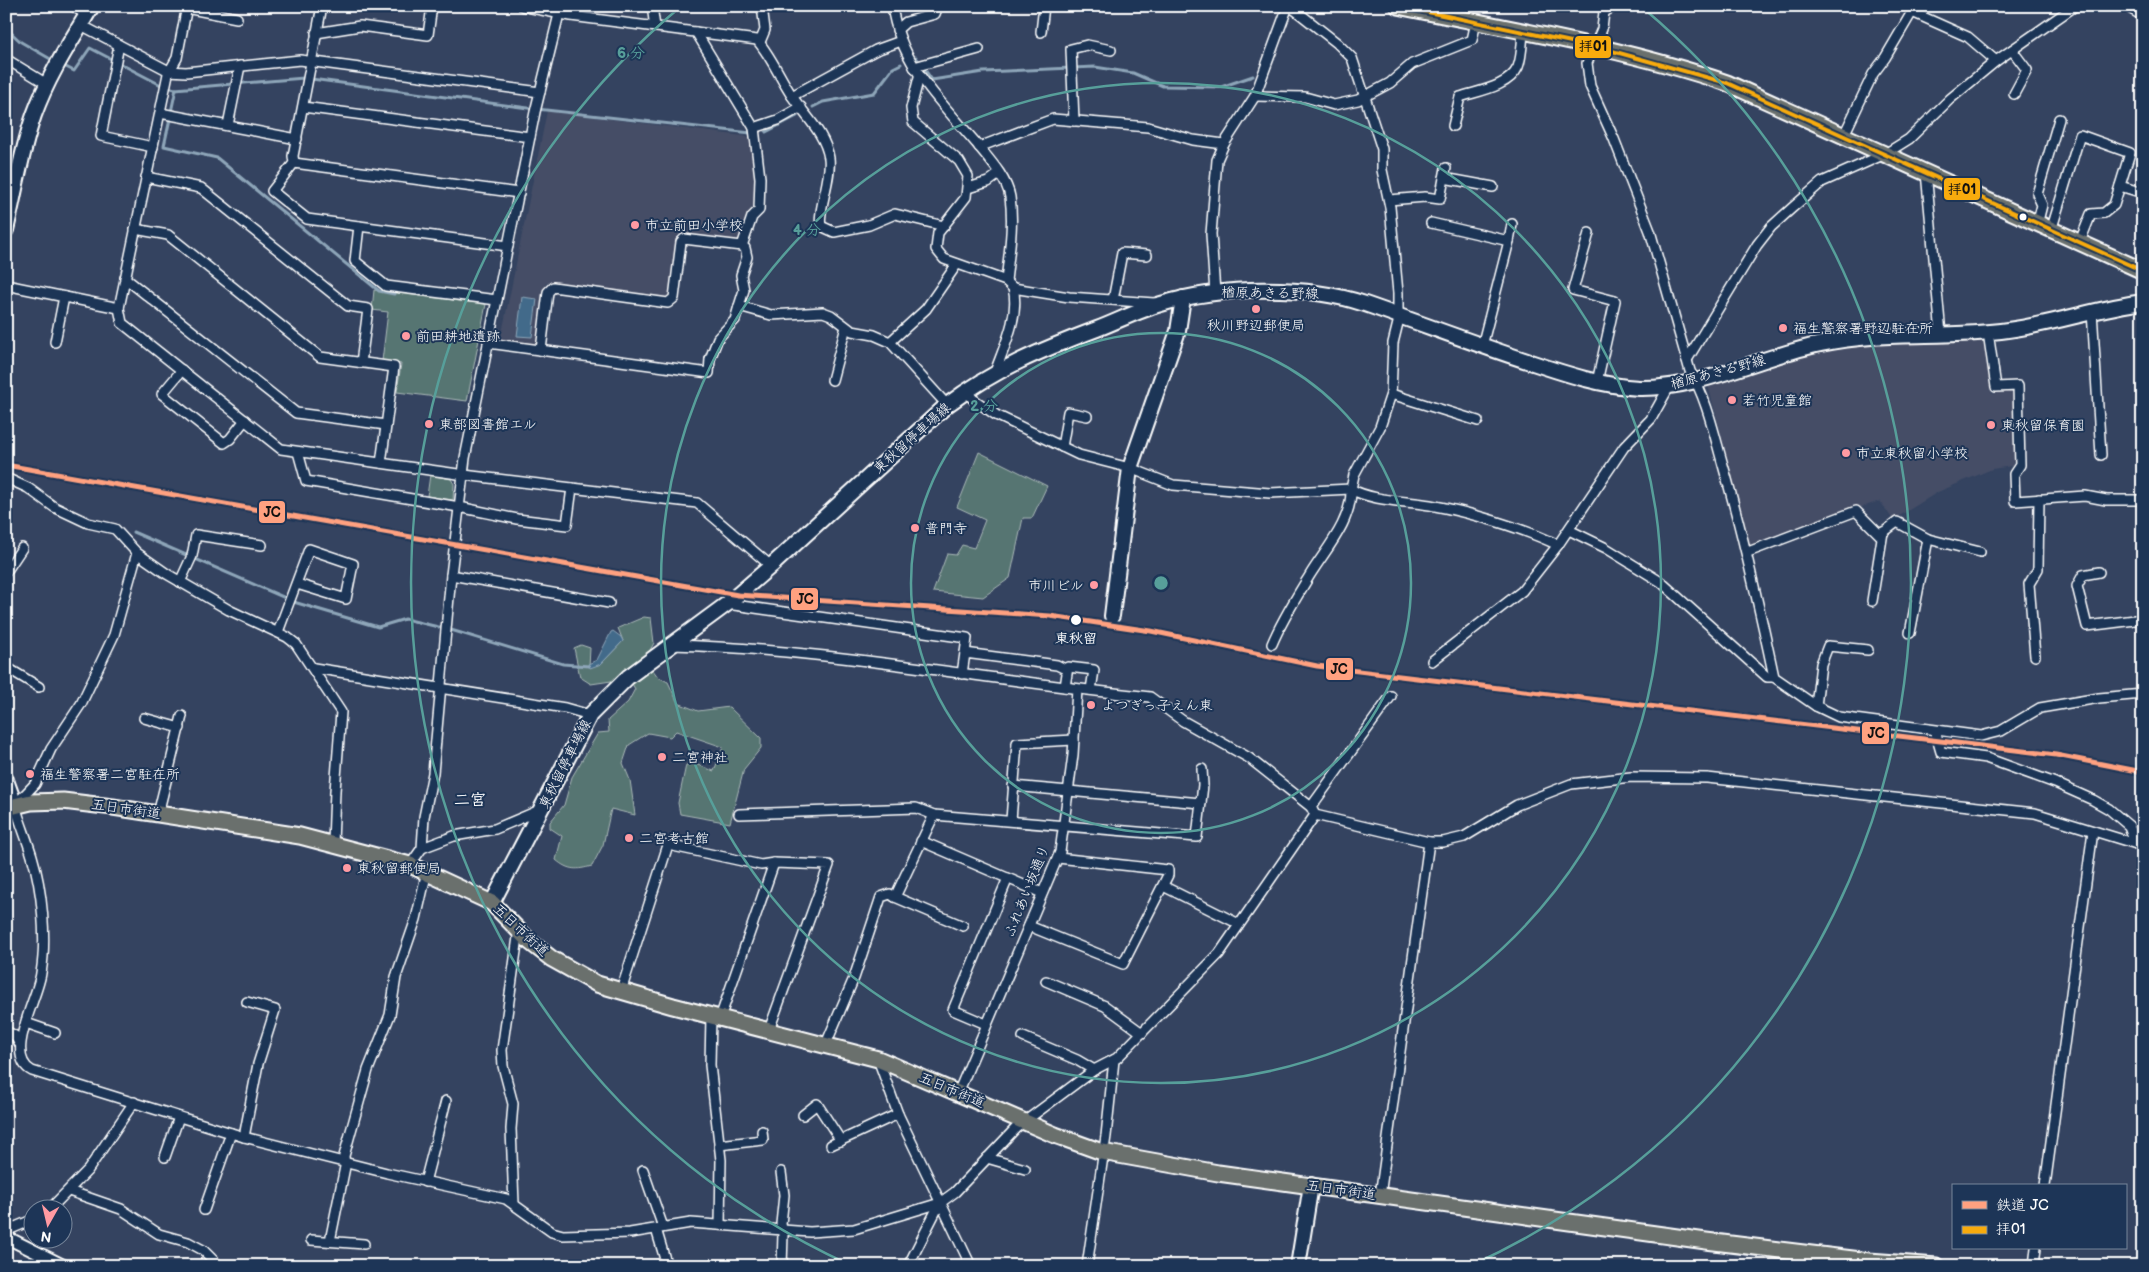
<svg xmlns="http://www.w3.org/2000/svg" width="2149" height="1272" font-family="'Balsamiq Sans','Klee One',sans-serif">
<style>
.built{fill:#444d66}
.green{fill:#577472;stroke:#abbab8}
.water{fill:#426b8a;stroke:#8ea6b9}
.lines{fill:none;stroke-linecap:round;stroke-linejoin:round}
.stream{stroke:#8ea6b9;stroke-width:3}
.minor-casing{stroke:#fff;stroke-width:12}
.tertiary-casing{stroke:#fff;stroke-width:15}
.secondary-casing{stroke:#fff;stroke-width:18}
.primary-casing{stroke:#fff;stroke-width:19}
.minor{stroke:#1d3557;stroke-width:9}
.tertiary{stroke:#1d3557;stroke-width:11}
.secondary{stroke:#1d3557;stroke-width:14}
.primary{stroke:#6a706d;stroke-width:15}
.bus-1-casing{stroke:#1d3557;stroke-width:8}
.bus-1{stroke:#f8ab0d;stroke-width:4}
.rail-1-casing{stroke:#1d3557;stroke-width:9}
.rail-1{stroke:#ffa180;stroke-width:5}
.ring{fill:none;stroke:#579f9a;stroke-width:2.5}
.bus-dot{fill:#fff;stroke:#1d3557;stroke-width:2}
.poi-dot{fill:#ff9aa2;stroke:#1d3557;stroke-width:2}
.labels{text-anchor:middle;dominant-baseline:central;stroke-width:4;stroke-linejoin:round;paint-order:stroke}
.poi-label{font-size:14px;fill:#fff;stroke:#1d3557;text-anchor:start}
.street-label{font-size:14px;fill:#fff;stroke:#1d3557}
.stop-label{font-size:14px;font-weight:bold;fill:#fff;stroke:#1d3557}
.quarter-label{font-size:16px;font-weight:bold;fill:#fff;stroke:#1d3557}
.centre{fill:#579f9a;stroke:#1d3557;stroke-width:2.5}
.ring-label{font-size:15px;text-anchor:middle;font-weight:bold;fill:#579f9a;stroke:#1d3557;stroke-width:4;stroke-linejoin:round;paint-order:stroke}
.line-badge{stroke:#1d3557;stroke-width:2}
.pale-badge-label{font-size:14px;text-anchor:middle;font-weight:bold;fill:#111}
</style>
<rect width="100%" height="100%" fill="#344360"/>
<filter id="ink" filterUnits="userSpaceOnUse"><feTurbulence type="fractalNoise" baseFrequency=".02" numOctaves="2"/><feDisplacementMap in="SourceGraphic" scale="10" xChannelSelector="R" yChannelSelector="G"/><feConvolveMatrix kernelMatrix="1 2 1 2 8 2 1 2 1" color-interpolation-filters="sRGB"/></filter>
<g filter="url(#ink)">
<g class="built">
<path d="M547,111L751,137L756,179L755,209L740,243L678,234L670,296L665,299L546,283L539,341L534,344L502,340L501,338Z"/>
<path d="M1980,338L1984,341L1992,394L2009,391L2014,394L2016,457L2012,466L1992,469L1938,492L1893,520L1880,501L1750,545L1708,385L1799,356L1833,348L1877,341Z"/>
</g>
<g class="green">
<path d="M374,290L486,304L467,401L397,392L401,364L382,361L388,312L372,310Z"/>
<path d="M979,452L1047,486L1032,518H1023L1010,578L983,597L933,592L947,554L956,555L962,545L974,548L985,520L957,507Z"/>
<path d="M430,475L451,479L454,484L453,500L427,496Z"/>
<path d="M644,617L651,618L654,643L645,659L658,677L668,682L678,703L698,711L729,707L761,738V748L744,769L730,823L680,814L678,803L686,765L695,764L714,771L723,747L676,731L670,737L648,733L629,745L623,763L630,780L635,815L611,809L603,845L592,866C577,870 569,871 556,860L562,836L550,828V822L564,805L572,777L598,733L609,732L608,720L628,702L635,689L626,673L618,680L591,684L580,677L574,648L581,645L590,648L589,666L601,664L623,641L618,628Z"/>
</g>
<g class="water">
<path d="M522,297L537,299L532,337L517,336Z"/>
<path d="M613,631L621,637L623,641L601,664L590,668L588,664L597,660L611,632Z"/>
</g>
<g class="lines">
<g class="stream">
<path d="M6,28L21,42L54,61"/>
<path d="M916,57L932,80L983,72L1095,67L1133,73L1163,86L1221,87L1253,76"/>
<path d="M62,65L74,71L90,48L161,85L175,89L304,78L528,108L751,133"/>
<path d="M813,107L823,102L874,93L893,68L901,64"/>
<path d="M171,112L176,89"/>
<path d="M170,119L164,146L217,158L379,291L394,294"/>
<path d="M766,132L797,116"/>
<path d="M133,532L297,603L378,627L405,619L451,630L563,664L589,666"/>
</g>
<g class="minor-casing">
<g id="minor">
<path d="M73,6L87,15"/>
<path d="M187,6L177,58L168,74L119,308L122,323L281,449L472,476L697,503L771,566"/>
<path d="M322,6L293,156L294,163L272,191L307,219L359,226L355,261L386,286L497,300"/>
<path d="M522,6L571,16L757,40C771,56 780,78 792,96C805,116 825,133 829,158C832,178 817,211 821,226L834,232L869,225L895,214L944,226"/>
<path d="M652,6L655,27"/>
<path d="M892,6C900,64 940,101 976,143C988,158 1007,178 1010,197C1014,225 1009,253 1006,281L1013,288C1020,315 1004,347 995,372"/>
<path d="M1601,6L1604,12L1602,29L1587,63L1590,86L1614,139L1650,231L1690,371C1707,399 1714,434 1723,465C1743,535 1759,606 1774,677L1816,706L1839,717L1981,736L2001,731L2040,708L2099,698L2143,694"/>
<path d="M2126,6L2143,16"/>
<path d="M186,8L237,18"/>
<path d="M1604,12L1615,6"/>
<path d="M81,25L169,71L186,72L300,60L540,92"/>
<path d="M897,30L906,22L935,14L938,6"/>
<path d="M1041,32L1044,6"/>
<path d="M316,33L360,26L428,35L432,6"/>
<path d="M760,42L765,30L762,6"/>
<path d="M119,45L101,136L153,147"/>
<path d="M2012,50L2027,70L2014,94"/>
<path d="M6,59L47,84"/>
<path d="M914,67L979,49"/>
<path d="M919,77L911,108L913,122L959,161L968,176L966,197L938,233L936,249L944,259L1006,281"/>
<path d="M792,96L876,50L901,41"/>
<path d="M1255,96L1305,97L1334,105L1358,100L1390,83L1412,64L1472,40L1476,22"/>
<path d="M303,107L530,137"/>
<path d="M160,113L297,139"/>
<path d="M1074,121L1071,49L1087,45L1111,50"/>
<path d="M228,125L240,66"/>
<path d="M1453,126L1460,97C1478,91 1509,87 1518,67C1522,57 1522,42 1523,32"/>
<path d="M754,128L778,120L801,107"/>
<path d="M1844,135L1873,74L1885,58L1912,12L1968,37L1996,61"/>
<path d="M979,147L1053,119L1148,127L1193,140L1224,144"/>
<path d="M294,163L519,193"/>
<path d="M1926,172L1941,334"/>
<path d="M146,177L201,188L348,306L368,309L361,363"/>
<path d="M1444,178L1493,187"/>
<path d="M2120,186L2143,193"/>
<path d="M968,188L988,182L999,174"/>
<path d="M1389,200L1425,197L1440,199L1446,168"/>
<path d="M1431,223L1509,241L1482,346"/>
<path d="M2037,225L2042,205L2037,194L2059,119"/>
<path d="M359,226L508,246"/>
<path d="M135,229L168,235L320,357L394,367L381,463"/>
<path d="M2051,231L2080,135L2130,153L2114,205L2104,213L2091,214L2079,244"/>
<path d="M1589,233L1573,290L1615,301L1597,382"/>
<path d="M1509,241L1512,224"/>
<path d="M125,278L296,413L386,425"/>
<path d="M6,285L119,308"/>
<path d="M1013,288L1069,297L1154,303"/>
<path d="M1215,293L1211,234L1217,160L1224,144L1255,96L1288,6"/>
<path d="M1113,300L1122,253L1147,255"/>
<path d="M739,306L771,315L823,312L831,315L852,331L874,335L890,342L947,405"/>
<path d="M2092,311L2101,455"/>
<path d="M1988,332L1996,387L2018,386L2020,465L2014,474L2015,501L2085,496L2106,500H2143"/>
<path d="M55,342L64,297"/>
<path d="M890,342L926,309L957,264"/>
<path d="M488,343L709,373L710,359L718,338L735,320L739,306L744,290L741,275L747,257L745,248L742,246L752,217L759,210L760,178L754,128L696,32"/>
<path d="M541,350L548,292L553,287L668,303L674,298L681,242L684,239L742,246"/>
<path d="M1687,360L1757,245L1771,227L1792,208L1822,182L1885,154L1909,139L1950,99L1996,61L2075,6"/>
<path d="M182,370L162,394L224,443L230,439L245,420"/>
<path d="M832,380L846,327"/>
<path d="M966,391L973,399L996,415L1079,455L1130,468L1173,485L1270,493L1351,489L1354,475L1380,427L1391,394L1393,343L1398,323V293L1390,207L1382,170V149L1352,58L1337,43L1290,6"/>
<path d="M1391,394L1478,421"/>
<path d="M1062,447L1068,412L1087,416"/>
<path d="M298,452L306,481L459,507L517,519L567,525L572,488"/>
<path d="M6,478L28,488L54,507L88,523L115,529L137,553L167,574L229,610L287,637L296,644L341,712L335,791L333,843"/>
<path d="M1569,530L1606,548L1661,582L1767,677H1774"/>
<path d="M1558,545L1624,447L1651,419L1670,385"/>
<path d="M1748,552L1856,511L1880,535L1897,522L1928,539L1980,552"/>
<path d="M137,553L114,635L81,704L51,749L35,784L15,805C20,823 27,839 32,856C42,889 47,938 41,973C38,998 3,1056 32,1071L244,1137L387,1173L506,1199L552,1232L563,1235L630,1233L691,1223L810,1232L854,1229L940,1203L955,1192L1016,1128L1094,1070L1117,1058L1219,954L1315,815"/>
<path d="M6,572L22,548"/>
<path d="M2099,572L2083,575L2077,586L2087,626L2143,619"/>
<path d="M451,575L609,603"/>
<path d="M180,582L192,556L196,535L262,545"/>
<path d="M1872,601L1883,532"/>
<path d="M727,604L967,638L965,653"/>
<path d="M278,632L309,549L353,564L346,599L297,584"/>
<path d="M1910,633L1928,539"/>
<path d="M1272,644C1282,620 1296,598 1310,575C1326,549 1352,521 1351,489C1371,501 1407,501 1430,505C1469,512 1523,528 1558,545L1522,591L1432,661"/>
<path d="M671,645C832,649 991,681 1150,697L1183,721L1249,758L1311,807L1315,815L1429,842H1443L1464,837L1517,805L1571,784L1631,777L1707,778L2035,813L2143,846"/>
<path d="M2035,656L2029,584L2038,569L2039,499"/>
<path d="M6,667L39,687"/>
<path d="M314,668L565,708L590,715"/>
<path d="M962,674L965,653L1057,665L1067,670"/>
<path d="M1065,687L1068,667L1094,670L1091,690"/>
<path d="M1816,706L1821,664L1828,646L1868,650"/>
<path d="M144,718L180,728"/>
<path d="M1935,731L1941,752L1986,758L2055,783L2093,800L2109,809L2129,826L2136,844"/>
<path d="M1013,786L1201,803"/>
<path d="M1311,807L1391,696"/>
<path d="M158,814L182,716"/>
<path d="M739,814L916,808L934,815L1197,837L1203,785L1202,769"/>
<path d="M1011,820L1017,743L1074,740"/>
<path d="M921,841L1042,893"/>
<path d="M422,848L454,836L495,829L540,810"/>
<path d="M410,865L422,848L424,817L433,773L451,575L465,458L535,112L561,6"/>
<path d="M1163,886L1239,924"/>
<path d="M895,897L963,926"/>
<path d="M1029,926L1123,964L1168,875V870L1058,858"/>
<path d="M1046,981L1105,1006L1142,1033"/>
<path d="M621,991L668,845L761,865L774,863L829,865L769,1030"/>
<path d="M711,1016L710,1065L721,1160L720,1225"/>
<path d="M720,1018L774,863"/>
<path d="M26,1023L55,1033"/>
<path d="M986,1024L953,1010L1008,878"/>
<path d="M6,1031L15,1036L19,1043"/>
<path d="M1023,1037L1077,1060L1094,1070"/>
<path d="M826,1044L854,978L881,897L890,894L895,897L934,815"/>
<path d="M878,1059L898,1114L971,1266"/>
<path d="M958,1093L1060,852L1073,755L1077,689"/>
<path d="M803,1115L817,1104L841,1141"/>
<path d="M244,1137L258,1064L275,1010L247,1002"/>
<path d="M719,1145L763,1140L762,1131"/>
<path d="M831,1145L898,1114"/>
<path d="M165,1157L179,1117"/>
<path d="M987,1158L1025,1169"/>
<path d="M643,1170L663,1227"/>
<path d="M781,1172L784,1195L781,1224L783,1234L782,1266"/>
<path d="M425,1182L446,1101"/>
<path d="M2045,1186L2093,831"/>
<path d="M69,1191L121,1209L159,1234L188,1242L203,1250L219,1266"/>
<path d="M1380,1196L1429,842"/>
<path d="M514,1204L511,1129L513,1104L503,1066L502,1050L519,930"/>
<path d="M49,1210L88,1170L134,1102"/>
<path d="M204,1210L231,1133"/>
<path d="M656,1229L667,1266"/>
<path d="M6,1231L32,1220"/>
<path d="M311,1240L364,1244"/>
<path d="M330,1241L345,1167L344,1156L368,1070L390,1015L396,977L416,919L427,871"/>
<path d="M908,1266L940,1203"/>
<path d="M1087,1266L1106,1136L1114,1060"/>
<path d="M2034,1266L2036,1248"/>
</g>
</g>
<g class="tertiary-casing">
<path id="tertiary" d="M6,1237L64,1266"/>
</g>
<g class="secondary-casing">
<g id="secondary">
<path d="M6,230C15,192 21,152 34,115C48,76 71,41 92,6"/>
<path d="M1112,616L1130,468L1178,331L1183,298"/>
<path d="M6,780L15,805"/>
<path d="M492,903L590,715L628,677L727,604L771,566L947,405C995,369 1041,350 1097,329C1118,321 1139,310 1161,304C1222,286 1305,284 1365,304C1420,323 1475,344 1530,362C1566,374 1602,386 1639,388C1702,389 1761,356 1821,344C1885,330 1945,339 2008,330C2054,324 2097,308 2143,302"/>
<path d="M1298,1266L1311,1185"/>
</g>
</g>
<g class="primary-casing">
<g id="primary">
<path d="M1398,6C1509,29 1620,47 1727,83L2143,271"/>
<path d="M6,808L31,802L63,801L113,807L300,836L410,865L492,903L530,942L552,959L597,984L673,1006L878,1059L1055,1135L1102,1152L1218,1173L1706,1241L1869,1261L1937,1266"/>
</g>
</g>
<use href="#minor" class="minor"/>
<use href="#tertiary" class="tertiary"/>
<use href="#secondary" class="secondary"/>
<use href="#primary" class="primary"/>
<g class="bus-1-casing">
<path id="bus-1" d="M1399,6L1605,49L1727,83L2143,271"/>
</g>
<use href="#bus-1" class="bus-1"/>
<g class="rail-1-casing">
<path id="rail-1" d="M6,465L738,595L1050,616L1151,631L1317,666L2056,755L2143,772"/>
</g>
<use href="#rail-1" class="rail-1"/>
</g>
</g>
<g class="ring">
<circle cx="1161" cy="583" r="250"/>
<circle cx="1161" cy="583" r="500"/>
<path d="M850 1265A750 750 0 0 1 679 8M1643 8A750 750 0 0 1 1472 1265"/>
</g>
<g class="bus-dot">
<circle cx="2023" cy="217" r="4.5"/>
<circle cx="1076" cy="620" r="6"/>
</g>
<g class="poi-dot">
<circle cx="635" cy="225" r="5"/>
<circle cx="1256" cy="309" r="5"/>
<circle cx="1783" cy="328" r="5"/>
<circle cx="406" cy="336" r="5"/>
<circle cx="1732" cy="400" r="5"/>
<circle cx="429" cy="424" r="5"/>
<circle cx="1991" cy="425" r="5"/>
<circle cx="1846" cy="453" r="5"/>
<circle cx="915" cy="528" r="5"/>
<circle cx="1094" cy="585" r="5"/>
<circle cx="1091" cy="705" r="5"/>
<circle cx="662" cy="757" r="5"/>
<circle cx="30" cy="774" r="5"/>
<circle cx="629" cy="838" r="5"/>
<circle cx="347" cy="868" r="5"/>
</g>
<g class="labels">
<g class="poi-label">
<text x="645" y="225">市立前田小学校</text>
<text x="1256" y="325" text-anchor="middle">秋川野辺郵便局</text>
<text x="1793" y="328">福生警察署野辺駐在所</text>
<text x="416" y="336">前田耕地遺跡</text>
<text x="1742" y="400">若竹児童館</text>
<text x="439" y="424">東部図書館エル</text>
<text x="2001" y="425">東秋留保育園</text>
<text x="1856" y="453">市立東秋留小学校</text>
<text x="925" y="528">普門寺</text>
<text x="1084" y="585" text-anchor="end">市川ビル</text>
<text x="1101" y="705">よつぎっ⼦えん東</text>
<text x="672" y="757">二宮神社</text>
<text x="40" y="774">福生警察署二宮駐在所</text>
<text x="639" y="838">二宮考古館</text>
<text x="357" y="868">東秋留郵便局</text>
</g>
<g class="street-label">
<text transform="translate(1270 293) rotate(1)">楢原あきる野線</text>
<text transform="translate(1718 372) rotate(-15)">楢原あきる野線</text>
<text transform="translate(912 438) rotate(-42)">東秋留停車場線</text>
<text transform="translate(565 764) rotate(-63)">東秋留停車場線</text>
<text transform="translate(126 809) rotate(8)">五日市街道</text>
<text transform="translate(1027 891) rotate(-68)">ふれあい坂通り</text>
<text transform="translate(521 930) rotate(43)">五日市街道</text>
<text transform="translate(952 1090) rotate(23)">五日市街道</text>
<text transform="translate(1341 1190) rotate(8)">五日市街道</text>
</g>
<g class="stop-label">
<text x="1076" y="638">東秋留</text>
</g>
<g class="quarter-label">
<text x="470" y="800">二宮</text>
</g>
</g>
<circle cx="1161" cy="583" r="8" class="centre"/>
<g class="ring-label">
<text x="631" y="58">6 分</text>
<text x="807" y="235">4 分</text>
<text x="984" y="411">2 分</text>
</g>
<g class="line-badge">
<rect x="1574" y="35" width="38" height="24" rx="5" fill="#f8ab0d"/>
<rect x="1943" y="177" width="38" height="24" rx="5" fill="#f8ab0d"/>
<rect x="258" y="500" width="28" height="24" rx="5" fill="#ffa180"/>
<rect x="790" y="587" width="29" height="24" rx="5" fill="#ffa180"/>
<rect x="1325" y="657" width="29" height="24" rx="5" fill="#ffa180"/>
<rect x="1861" y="721" width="29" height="24" rx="5" fill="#ffa180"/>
</g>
<g class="pale-badge-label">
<text x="1593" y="51">拝01</text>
<text x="1962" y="194">拝01</text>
<text x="272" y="517">JC</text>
<text x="805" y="604">JC</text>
<text x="1339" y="674">JC</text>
<text x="1876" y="738">JC</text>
</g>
<rect width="2149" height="1272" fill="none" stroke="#1d3557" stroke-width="25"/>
<rect x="12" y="12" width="2124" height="1247" fill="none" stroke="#fff" stroke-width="2" filter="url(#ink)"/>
<rect x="1952" y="1184" width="175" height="65" fill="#1d3557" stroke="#77869a"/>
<rect x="1962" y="1201" width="25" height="8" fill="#ffa180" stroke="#77869a"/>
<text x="1996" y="1210" font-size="15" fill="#ffffff">鉄道 JC</text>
<rect x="1962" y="1226" width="25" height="8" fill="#f8ab0d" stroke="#77869a"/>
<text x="1996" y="1234" font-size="15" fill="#ffffff">拝01</text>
<g transform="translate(48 1224) rotate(188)"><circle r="24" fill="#1d3557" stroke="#77869a"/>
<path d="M0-4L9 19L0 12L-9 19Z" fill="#ff9aa2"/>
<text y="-8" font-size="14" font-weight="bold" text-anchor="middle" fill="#ffffff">N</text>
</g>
</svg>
